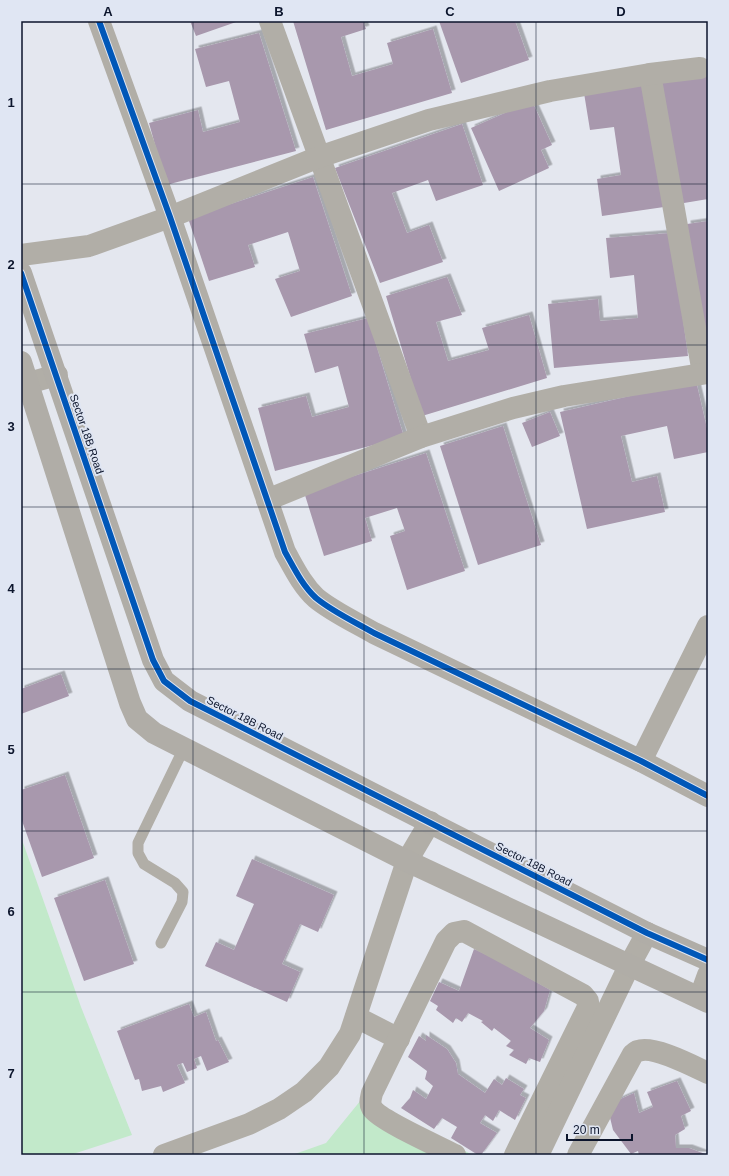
<svg xmlns="http://www.w3.org/2000/svg" width="729" height="1176" font-family="Arial,sans-serif">
<style>
.green{fill:#c2e9ca}
.building{fill:#a898ad;filter:url(#shadow)}
.lines{fill:none;stroke-linecap:round;stroke-linejoin:round}
.lane{stroke:#b1aea7;stroke-width:11}
.street{stroke:#b1aea7;stroke-width:22}
.secondary{stroke:#b0ada7;stroke-width:22}
.cycleway-casing{stroke:#e0e6f3;stroke-width:8}
.cycleway{stroke:#0057b8;stroke-width:6}
.grid{fill:none;stroke:#0c152c;stroke-width:1;stroke-opacity:0.55}
.labels{text-anchor:middle;dominant-baseline:central;stroke-width:4;stroke-linejoin:round;paint-order:stroke}
.street-label{font-size:11px;fill:#0c152c;stroke:#e0e6f3}
.neatline{fill:none;stroke:#0c152c;stroke-width:1.5}
.grid-label{font-size:13px;text-anchor:middle;font-weight:bold;fill:#0c152c}
</style>
<defs>
<filter id="shadow"><feDropShadow dx="3.5" dy="-3.5" stdDeviation="0" flood-color="#0004"/></filter>
</defs>
<rect width="100%" height="100%" fill="#e4e7ef"/>
<g class="green">
<path d="M21,837L81,1007L132,1135L70,1155H21Z"/>
<path d="M361,1100L473,1155H292L326,1143Z"/>
</g>
<g class="building">
<path d="M190,21H239L196,36Z"/>
<path d="M293,21H363L366,29L341,37L352,76L393,64L387,43L433,29L452,93L326,130Z"/>
<path d="M439,21H515L529,60L461,83Z"/>
<path d="M259,33L296,151L166,185L149,123L198,110L203,132L240,122L229,81L206,87L195,49Z"/>
<path d="M708,72V199L678,204L655,81Z"/>
<path d="M646,85L664,207L602,216L597,179L621,175L614,127L590,130L584,93Z"/>
<path d="M532,101L552,145L541,150L549,168L499,191L471,128Z"/>
<path d="M462,124L483,185L436,201L428,180L392,193L407,233L429,225L443,262L380,283L335,168Z"/>
<path d="M313,177L352,296L291,317L275,279L300,271L288,232L248,245L255,267L209,281L188,218Z"/>
<path d="M708,221V346L687,224Z"/>
<path d="M671,233L688,356L554,368L548,304L598,299L600,321L638,318L634,275L610,278L606,238Z"/>
<path d="M447,277L462,315L436,322L448,361L489,350L482,328L529,315L547,378L422,416L386,296Z"/>
<path d="M368,318L404,437L275,471L258,408L306,396L312,417L349,407L338,366L315,373L304,334Z"/>
<path d="M696,381L708,433V452L674,459L667,426L621,436L632,482L657,476L665,512L587,529L560,412Z"/>
<path d="M550,412L560,436L532,447L522,423Z"/>
<path d="M503,426L541,545L478,565L440,446Z"/>
<path d="M426,453L465,571L407,590L390,536L405,531L397,508L365,518L372,541L324,556L304,492Z"/>
<path d="M61,674L69,696L21,714V689Z"/>
<path d="M65,775L94,858L42,877L21,818V790Z"/>
<path d="M252,859L334,895L318,932L300,924L282,964L300,972L287,1002L205,966L216,942L234,950L254,904L236,896Z"/>
<path d="M105,880L134,964L84,981L54,898Z"/>
<path d="M474,949L501,962L550,990L544,1011L530,1028L549,1040L540,1062L529,1058L526,1064L509,1055L514,1050L506,1046L511,1041L494,1028L492,1031L481,1022L483,1021L468,1013L462,1022L456,1018L453,1023L436,1010L438,1006L430,1001L439,982L459,991Z"/>
<path d="M189,1004L194,1017L206,1012L216,1041L218,1040L229,1062L207,1071L201,1056L194,1059L197,1068L187,1072L183,1063L177,1065L185,1083L163,1092L161,1086L142,1091L139,1079L135,1080L117,1031Z"/>
<path d="M426,1035L447,1049L456,1063L458,1074L485,1093L494,1079L502,1085L506,1078L524,1089L520,1095L526,1098L515,1120L499,1110L493,1121L485,1115L480,1123L497,1133L481,1155H478L451,1138L457,1127L442,1118L434,1129L401,1108L410,1098L413,1090L426,1099L433,1086L425,1079L427,1071L408,1057L419,1036L426,1041Z"/>
<path d="M677,1081L691,1111L681,1116L685,1129L675,1135L676,1148H689L708,1155H639L638,1151L631,1154L613,1130L607,1105L634,1093L639,1113L653,1107L647,1092Z"/>
</g>
<g class="lines">
<path class="lane" d="M161,943L182,902L183,892L175,883L144,864L138,853V843L184,748"/>
<g class="street">
<path d="M99,21L170,217L285,552C294,568 302,585 316,598C333,612 355,622 374,633L641,761L708,796"/>
<path d="M270,21L421,437"/>
<path d="M650,74L703,373"/>
<path d="M21,255L89,246L170,217L319,157L429,120L550,91L650,74L700,68"/>
<path d="M21,385L57,375"/>
<path d="M267,500L421,437L513,408L564,396L708,373"/>
<path d="M641,761L708,626"/>
<path d="M700,997L708,975"/>
<path d="M356,1017L399,1039"/>
<path d="M164,1155L249,1124L279,1109L304,1092L329,1067L350,1034L407,861L430,822"/>
<path d="M455,1155C440,1147 379,1120 372,1108C369,1103 371,1098 372,1093L446,941L454,933L464,931L583,995L588,1001V1007L515,1155"/>
<path d="M538,1155L629,966L647,933"/>
<path d="M578,1155L633,1054C635,1053 636,1051 638,1051C653,1045 693,1066 708,1073"/>
</g>
<g class="secondary">
<path d="M21,273L153,660L164,681L190,701L647,933L708,960"/>
<path d="M21,362L130,703L137,719L154,733L407,861L708,1002"/>
</g>
<g class="cycleway-casing">
<g id="cycleway">
<path d="M99,21L170,217L285,552C294,568 302,585 316,598C333,612 355,622 374,633L641,761L708,796"/>
<path d="M21,273L153,660L164,681L190,701L647,933L708,960"/>
</g>
</g>
<use href="#cycleway" class="cycleway"/>
</g>
<path class="grid" d="M193,21V1155M364,21V1155M536,21V1155M21,184H708M21,345H708M21,507H708M21,669H708M21,831H708M21,992H708"/>
<g class="labels">
<g class="street-label">
<text transform="translate(87 434) rotate(71)">Sector 18B Road</text>
<text transform="translate(245 718) rotate(27)">Sector 18B Road</text>
<text transform="translate(534 864) rotate(27)">Sector 18B Road</text>
</g>
</g>
<rect width="729" height="1176" fill="none" stroke="#e0e6f3" stroke-width="44"/>
<path d="M567 1134v6h65v-6" fill="none" stroke="#0c152c" stroke-width="2"/>
<text x="573" y="1134" font-size="12" fill="#0c152c" stroke="#e0e6f3" stroke-width="3" paint-order="stroke">20 m</text>
<rect x="22" y="22" width="685" height="1132" class="neatline"/>
<g class="grid-label">
<text x="108" y="16">A</text>
<text x="279" y="16">B</text>
<text x="450" y="16">C</text>
<text x="621" y="16">D</text>
<text x="11" y="107">1</text>
<text x="11" y="269">2</text>
<text x="11" y="431">3</text>
<text x="11" y="593">4</text>
<text x="11" y="754">5</text>
<text x="11" y="916">6</text>
<text x="11" y="1078">7</text>
</g>
</svg>
